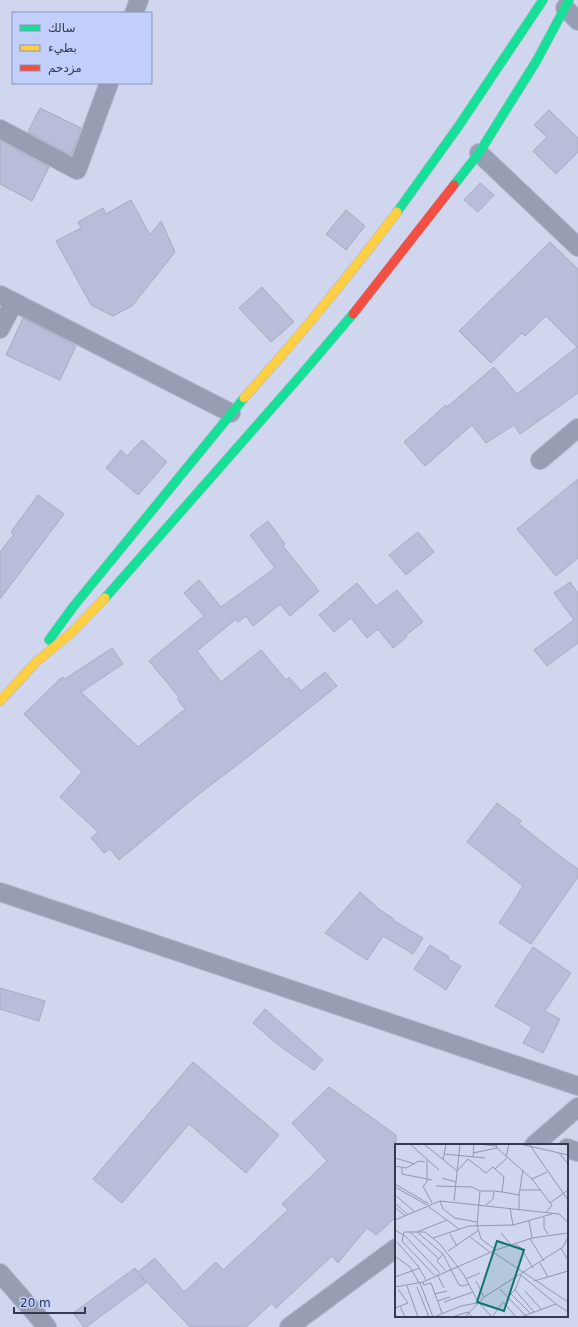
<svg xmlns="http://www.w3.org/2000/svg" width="578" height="1327" font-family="'DejaVu Sans','Noto Naskh Arabic',sans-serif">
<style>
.building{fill:#b8beda;stroke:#a7acc0}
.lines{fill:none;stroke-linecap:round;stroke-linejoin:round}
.street-casing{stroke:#b0b5c9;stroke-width:20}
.fast-casing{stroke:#b0b5c9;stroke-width:10}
.slow-casing{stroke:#b0b5c9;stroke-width:10}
.jam-casing{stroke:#b0b5c9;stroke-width:10}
.street{stroke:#979db3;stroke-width:18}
.fast{stroke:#16e098;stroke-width:9}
.slow{stroke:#ffcf43;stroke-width:9}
.jam{stroke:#f24e42;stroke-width:9}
.inset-road{fill:none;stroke:#9197ae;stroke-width:1}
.view{fill:#0f766e;fill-opacity:0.15;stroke:#0f766e;stroke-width:2}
.inset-edge{fill:none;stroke:#33394f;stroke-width:2}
</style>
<rect width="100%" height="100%" fill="#d0d6ee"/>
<g class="building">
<path d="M40,108L81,128L71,155L28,132Z"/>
<path d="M549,110L578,138V152L556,174L533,151L547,137L534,125Z"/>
<path d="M0,141L49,167L32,201L0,184Z"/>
<path d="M480,183L494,195L478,212L464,200Z"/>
<path d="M131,200L150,235L161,221L175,252L132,306L113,316L91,305L56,241L81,228L78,222L103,208L106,214Z"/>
<path d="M346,210L365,226L346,250L326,234Z"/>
<path d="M550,242L578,269V393L520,434L514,425L486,443L472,425L425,466L404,442L446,405L447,407L494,367L517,394L577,347L546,316L525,336L522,333L491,363L459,331Z"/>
<path d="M262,287L294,322L271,342L239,308Z"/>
<path d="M23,318L76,346L60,380L6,355Z"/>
<path d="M142,440L167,462L138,495L106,468L121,450L127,456Z"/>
<path d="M578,479V558L556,576L517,529Z"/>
<path d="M38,495L64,514L0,599V552L14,534L11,532Z"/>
<path d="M268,521L285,544L283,546L319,591L290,616L280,604L253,626L246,616L238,622L236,619L197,651L221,682L261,650L286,680L289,677L301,691L325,672L337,686L249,756L199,794L119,860L110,849L104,853L91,838L98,832L60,797L82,772L24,714L62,677L65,679L112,648L123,664L81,692L138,747L185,709L177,699L179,697L149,661L204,616L184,593L199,580L221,607L275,568L250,535Z"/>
<path d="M418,532L434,552L406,575L389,555Z"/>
<path d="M570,582L578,593V643L547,666L534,650L574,620L554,593Z"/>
<path d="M357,583L376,606L397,590L423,622L406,635L407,637L393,648L378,629L367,638L351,618L334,632L319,615Z"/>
<path d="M497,803L521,821L519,824L561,857L578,869V877L531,944L499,923L520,891H519L523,886L467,842Z"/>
<path d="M360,892L380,910L394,919L393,920L423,938L413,954L383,936L367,960L325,933Z"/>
<path d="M430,945L449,957L448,959L461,966L446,990L414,969Z"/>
<path d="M533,947L571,973L545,1011L560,1019L543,1053L523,1043L532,1027L495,1006Z"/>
<path d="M0,988L45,1001L39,1021L0,1009Z"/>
<path d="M265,1009L323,1060L314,1070L277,1044L253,1023Z"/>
<path d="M193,1062L279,1135L246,1173L189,1124L122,1203L93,1179Z"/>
<path d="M329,1087L396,1135V1217L376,1235L367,1228L338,1263L332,1256L276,1308L272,1303L246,1327H190L140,1275L146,1283L86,1327H84L73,1313L135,1268L138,1272L155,1258L184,1292L216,1262L223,1270L288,1210L282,1204L327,1161L292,1123Z"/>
</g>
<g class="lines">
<g class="street-casing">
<g id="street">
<path d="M565,8L578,21"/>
<path d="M134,13L139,0"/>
<path d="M0,129L77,170L109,83"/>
<path d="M479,153L578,247"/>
<path d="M0,295L231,413"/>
<path d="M0,329L14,302"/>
<path d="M540,460L578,428"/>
<path d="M0,892L578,1086"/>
<path d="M534,1145L578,1107"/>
<path d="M567,1148L578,1152"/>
<path d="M0,1273L47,1327"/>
<path d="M289,1327L396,1248"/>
</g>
</g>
<g class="fast-casing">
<g id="fast">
<path d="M454,185L479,153L537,60L569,0"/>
<path d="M397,212L458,127L543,0"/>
<path d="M105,598L301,375L353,314"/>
<path d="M49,640L73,607L244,398"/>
</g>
</g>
<g class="slow-casing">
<g id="slow">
<path d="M244,398C298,338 349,276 397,212"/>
<path d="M0,701L36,662L71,633L105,598"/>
</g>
</g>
<g class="jam-casing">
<path id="jam" d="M353,314L454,185"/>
</g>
<use href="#street" class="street"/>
<use href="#fast" class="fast"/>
<use href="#slow" class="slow"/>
<use href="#jam" class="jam"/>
</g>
<g transform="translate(395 1144)">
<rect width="173" height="173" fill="#d0d6ee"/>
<path class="inset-road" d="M15,0L44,26M29,0L62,27L73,15L91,29L98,23L109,33L107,48L124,51V65M84,0L101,2M101,0L102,4L137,35L155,59L173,46M125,0L173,11M134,0L173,56M78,9L102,4M164,9L173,20M49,10L90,14M78,13L79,0M111,13L114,0M0,14L20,20M32,16V38L28,42L37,59M48,16L51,0M0,22L11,24L24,17L30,18M7,24V30L37,36M100,25L112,14M47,34L61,38M137,35L152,28M0,40L34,60M41,42L77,43L85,47L82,81L86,95L101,106M0,43L32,61M125,46H146M85,47H99M0,51L20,68M124,51L128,26M45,57L48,65L60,74L82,78M59,57L65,0M0,59L13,71M91,61L98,55L99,47L107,48M0,63L10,72M34,63L64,85M115,64L118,81M151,69L157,61L155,59M149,73V84L153,90M0,76L45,57L164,70L173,78M52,76L22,88L48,110L64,141L68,142L74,140M134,77L137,94M0,86L10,92L45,129M14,87L44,115M106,89L116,101M55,90L62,102M75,93L96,109M38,94L74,82L118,81L157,70M135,95L149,117M2,98L23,122L31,136M120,100L126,104L138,124M166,104L173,116M53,107L84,86M98,108L173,158M48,110L42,117L51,127M0,112L15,123L24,139M145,119L153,133M42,130L49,144M126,131L161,160M40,132L7,97L9,88H30L45,100L69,131L83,158M0,133L25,124M71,135L85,129M81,137L89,153M139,137L173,127M28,138L29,141L36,139L47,169M25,139L38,173M12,142L23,173M0,143L28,138L101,106L137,94L173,89M22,143L34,173M105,145L130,171M120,146L139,168M130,147L146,165M39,150L52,147M116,150L135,169M113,153L120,146L126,131M42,157L55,153M49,158L78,148M84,159L97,173L108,158L121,173M5,162L10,173M0,164L13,159L3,145M39,173L66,162L82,159M57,173L73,168L77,173M70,173L89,153L168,103L173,93M126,173L161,160L173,168"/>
<path class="view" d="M102,97L129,106L109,167L82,158Z"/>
<rect width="173" height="173" class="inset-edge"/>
</g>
<rect x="12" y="12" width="140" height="72" fill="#c3cffb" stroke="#8993b6"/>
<rect x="20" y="25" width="20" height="6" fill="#16e098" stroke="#8993b6"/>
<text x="48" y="32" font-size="12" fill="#33394f">سالك</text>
<rect x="20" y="45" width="20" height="6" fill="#ffcf43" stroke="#8993b6"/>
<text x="48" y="52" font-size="12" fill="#33394f">بطيء</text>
<rect x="20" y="65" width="20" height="6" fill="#f24e42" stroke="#8993b6"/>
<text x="48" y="72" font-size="12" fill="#33394f">مزدحم</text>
<path d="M14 1307v6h71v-6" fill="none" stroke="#33394f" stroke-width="2"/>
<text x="20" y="1307" font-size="12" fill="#33394f" stroke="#c3cffb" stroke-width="3" paint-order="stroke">20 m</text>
</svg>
